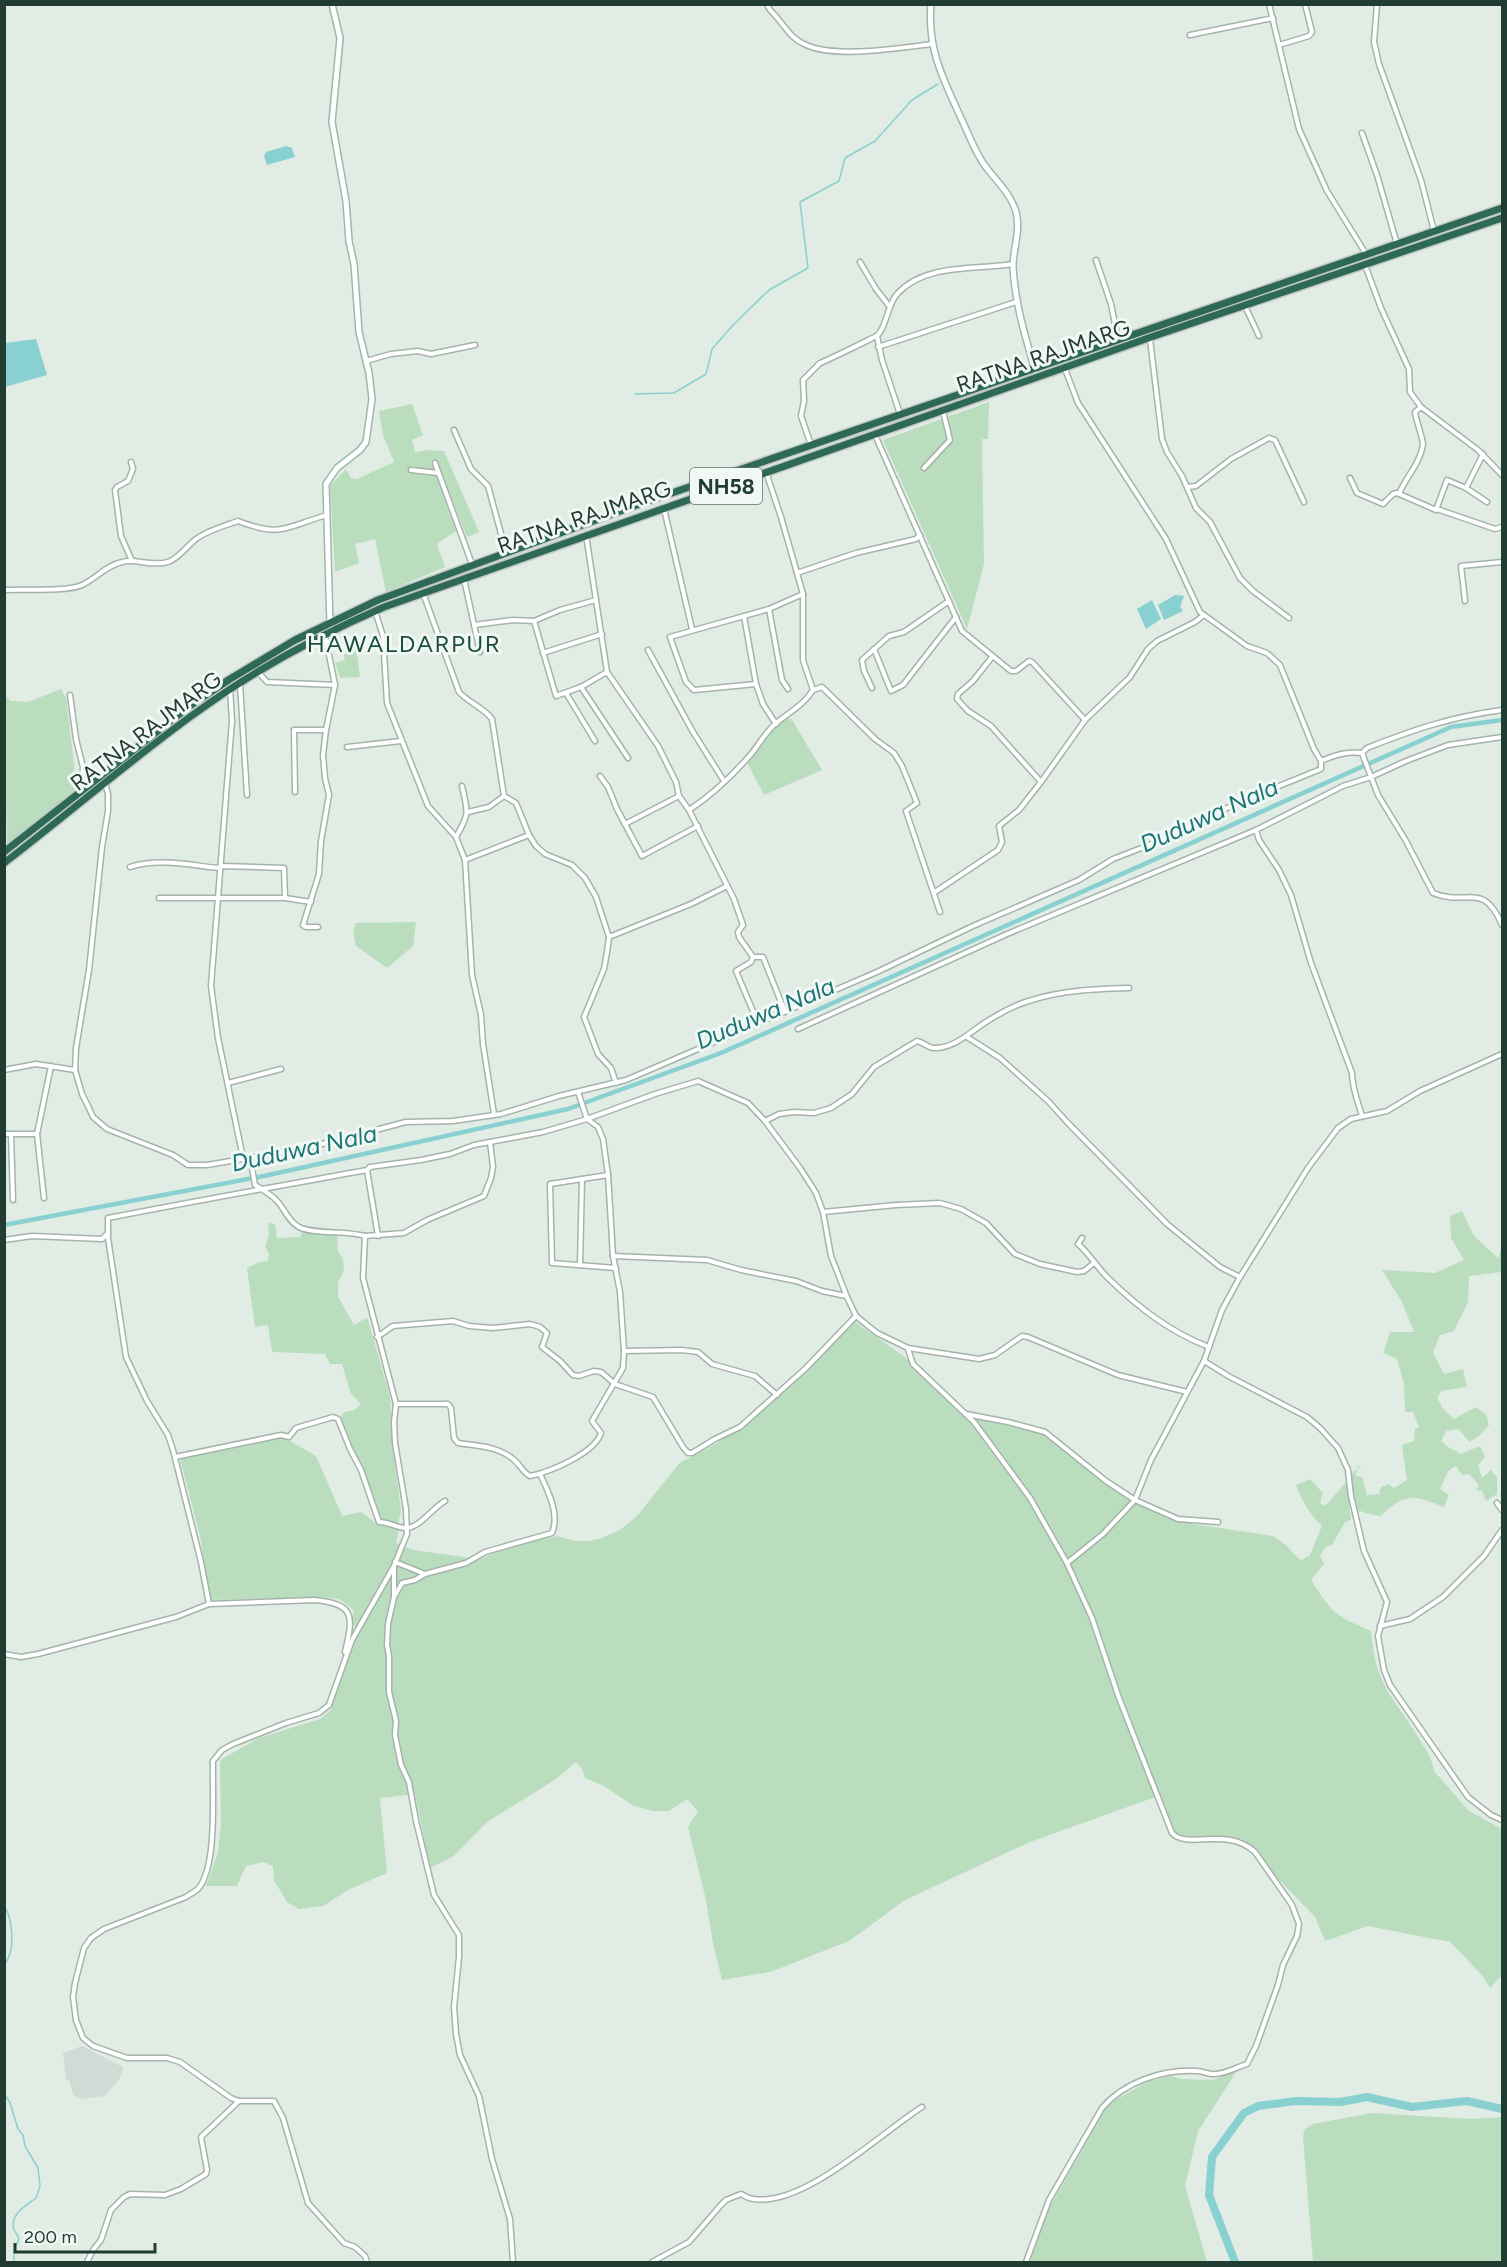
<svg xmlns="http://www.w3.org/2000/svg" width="1507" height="2267" font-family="Figtree,sans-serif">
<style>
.built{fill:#cfdbd4}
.green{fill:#baddbe}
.water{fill:#89d0d1}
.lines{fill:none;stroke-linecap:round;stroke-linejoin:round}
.stream{stroke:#89d0d1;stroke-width:1.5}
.canal{stroke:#89d0d1;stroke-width:4.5}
.river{stroke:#89d0d1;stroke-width:8}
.street-casing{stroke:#a4b4ab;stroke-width:7}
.secondary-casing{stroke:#9fb7ac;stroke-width:8}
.highway-casing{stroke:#c1c8c5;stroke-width:10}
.street{stroke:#fff;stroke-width:4}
.secondary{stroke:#fff;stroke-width:5}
.highway{stroke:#2d6954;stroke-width:7}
.labels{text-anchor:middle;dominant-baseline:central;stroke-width:6;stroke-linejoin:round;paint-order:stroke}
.shield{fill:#f1f8f4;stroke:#5f746c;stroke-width:1.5}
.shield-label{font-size:21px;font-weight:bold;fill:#213c31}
.street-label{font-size:22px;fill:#213c31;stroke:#f1f8f4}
.neighbourhood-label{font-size:24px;letter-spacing:1.5px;fill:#1d4e3b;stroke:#f1f8f4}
.water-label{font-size:24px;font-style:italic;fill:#1b7678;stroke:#f1f8f4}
</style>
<rect width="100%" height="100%" fill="#e1ece5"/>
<path class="built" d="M82,2046L123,2067L119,2080L104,2096L82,2099L73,2095L70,2082L66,2079L63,2053Z"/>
<g class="green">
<path d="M989,402L988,439H982L984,564L967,629L883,440Z"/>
<path d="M412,404L423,435L412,440L415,452L429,450L444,451L479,532L467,537L437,461H431L456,531L437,544L445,567L386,592L375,539L355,544L359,563L335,572L330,486L346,469L351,478L357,479L394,462L383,435L379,411Z"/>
<path d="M356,647L360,677L340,678L335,663L345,660L343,652Z"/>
<path d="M61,689L66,698L77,790L7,845L4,694L11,701L28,702Z"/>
<path d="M791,718L822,770L764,795L747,762L779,722Z"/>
<path d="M416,922L413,946L387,968L356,946L353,931L356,923Z"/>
<path d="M1462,1211L1474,1236L1498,1258L1502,1246V1272L1469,1276L1468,1302L1454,1331L1440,1335L1433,1352L1444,1374L1463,1369L1467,1387L1441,1391L1437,1398L1444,1410L1454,1419L1476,1407L1486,1415L1489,1425L1478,1437L1469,1442L1459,1429L1446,1431L1441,1441L1448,1447L1461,1454L1480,1446L1485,1457L1478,1465L1482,1478L1491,1470L1497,1477V1494L1486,1501L1482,1491L1476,1490L1479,1485L1469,1474L1462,1475L1456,1466L1448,1471L1440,1489L1449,1495L1444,1507C1415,1495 1404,1492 1381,1516L1364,1513L1363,1511L1359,1512L1352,1494V1474L1359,1466H1362L1357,1469L1355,1476L1362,1477L1367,1495L1379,1494L1381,1487L1388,1484L1394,1488L1407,1480L1402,1445L1414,1441L1415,1429L1419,1427L1413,1412H1405L1404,1384L1397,1359L1383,1353L1390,1332H1414L1402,1302L1382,1270L1435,1273L1464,1260L1451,1238L1450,1216Z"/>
<path d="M268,1223L275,1224L277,1238L300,1237L302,1232L337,1234L338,1251L343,1259L344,1271L338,1282V1297L354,1325L366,1318L368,1320L390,1397L394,1459L401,1510L398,1525L390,1521L380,1520L378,1517L367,1478L340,1419L344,1412L354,1410L361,1404L351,1394L342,1364H330L325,1354L272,1352L268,1325L255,1327L247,1268L260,1262L268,1261L269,1254L265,1247L269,1236Z"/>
<path d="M855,1322L905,1357L970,1416L1046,1435L1110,1486L1151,1511L1193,1524L1273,1536L1286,1545L1299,1559L1302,1560L1310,1555L1322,1526C1310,1514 1302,1502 1296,1485L1310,1479L1323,1493L1320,1503L1325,1506L1347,1481L1351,1520L1345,1522L1332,1545L1326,1547L1320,1555L1324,1564L1311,1580C1333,1614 1334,1615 1371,1631C1373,1652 1376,1671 1387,1690C1397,1708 1434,1754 1434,1771L1469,1811L1502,1829V1975L1490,1988L1482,1975L1450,1942L1368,1926L1325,1941L1315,1917L1268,1868L1258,1852L1244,1840L1229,1836L1202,1837L1183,1835L1174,1832L1158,1796L1030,1842L905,1900L849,1941L770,1972L722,1980L713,1943L706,1900L688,1827L698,1811L687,1799L669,1811H653L634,1806L604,1786L585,1778L582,1769L576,1762L556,1779L487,1822L454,1856L430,1868L415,1794L380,1798L387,1873L348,1890L323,1906L299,1909L287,1902L274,1880L273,1866L263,1862L246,1866L237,1886H206L218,1853L221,1823L220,1760L259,1738L320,1719L331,1710L343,1668L359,1630L351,1622L354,1610L339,1599L322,1597L210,1600L200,1536L180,1459L281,1436L316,1456L342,1516L361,1512L376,1523L399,1530L396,1543L413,1550L479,1559L509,1547L556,1536L575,1541H589L602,1538L620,1530L637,1516L677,1466L683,1461C753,1429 798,1379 849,1324Z"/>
<path d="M1237,2071L1198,2131L1185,2186L1207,2262H1029L1034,2243L1044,2217L1108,2104L1149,2081L1171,2076L1182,2079L1213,2080Z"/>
<path d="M1372,2113L1471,2119L1502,2117V2262H1313L1303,2136L1305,2129L1313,2124Z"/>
</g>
<g class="water">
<path d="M286,146L292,148L295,157L267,165L264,156L266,152Z"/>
<path d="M36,339L47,375L5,387V343Z"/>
<path d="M1175,595L1184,596L1180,607L1183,611L1164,620L1158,605Z"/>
<path d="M1152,600L1161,619L1146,629L1137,609Z"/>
</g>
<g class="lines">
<g class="stream">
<path d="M635,394L674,393L706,374L712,349L734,324L769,290L808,268L800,202L839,181L845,158L875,141L912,100L938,84"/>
<path d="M4,1905C13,1920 16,1951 4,1965"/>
<path d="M4,2093L10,2103L18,2129L23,2135L25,2146L38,2168L40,2186L36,2198C26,2206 9,2214 14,2230C16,2233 18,2236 19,2239L14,2250V2262"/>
</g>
<path class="canal" d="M4,1225L264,1176L568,1109L721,1053L1451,727L1502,720"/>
<path class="river" d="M1235,2262L1209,2195L1212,2157L1244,2113L1258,2106L1296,2101L1340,2102L1367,2097L1412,2107L1467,2101L1502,2109"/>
<g class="street-casing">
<g id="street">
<path d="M767,4C769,11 774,13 778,19C786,28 792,39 804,44C834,59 899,48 932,44"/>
<path d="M1269,4L1299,129L1327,191L1366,254"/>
<path d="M1377,4L1374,42L1379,64L1421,180L1434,231"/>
<path d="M1190,35L1273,18"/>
<path d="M1279,45L1309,36L1312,32L1305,4"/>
<path d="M1362,133L1377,175L1397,244"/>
<path d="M1096,260L1111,304L1118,339"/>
<path d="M860,262L876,289L890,307"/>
<path d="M1365,265L1381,308L1409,369L1410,392L1421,407L1478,450L1502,475"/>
<path d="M1245,306L1259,336"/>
<path d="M877,336L882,360L900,414"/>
<path d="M1150,339L1162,439L1167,452L1182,476L1196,508L1210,522L1240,578L1253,591L1289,618"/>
<path d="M878,347L1016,302"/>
<path d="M366,361L391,354L418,351L431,354L475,345"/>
<path d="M454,430L471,469L488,486L506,552"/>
<path d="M875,435L962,631L1011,671H1016L1029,661L1032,662L1085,720"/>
<path d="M811,445L801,416L804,401L803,380L820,363C826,361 875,337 878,335C888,323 887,304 898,293C926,263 977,270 1013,264"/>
<path d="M131,462L133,469L128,481L117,487L115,490L121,536L132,561"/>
<path d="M435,463L472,564"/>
<path d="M924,468L950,440L943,411"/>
<path d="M411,470L438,473"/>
<path d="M766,472L781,517L803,594"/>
<path d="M1350,478L1357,493L1383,504L1393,494L1397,493L1436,510L1447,480L1466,488L1483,454"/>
<path d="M1187,487L1196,486L1231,459L1269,438L1275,440L1304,502"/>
<path d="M1466,488L1487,502"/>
<path d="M1399,494C1405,478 1420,464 1423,445C1423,438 1416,421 1415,412L1421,407"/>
<path d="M664,509L692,629"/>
<path d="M1437,509L1495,529L1502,527"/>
<path d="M586,535L607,672L658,746L676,782L679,796L689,810L734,899L743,925L738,932L739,937L753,957L751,962L736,971L758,1023"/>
<path d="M797,573L856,553L916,539L920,535"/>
<path d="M464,579L480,652"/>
<path d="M4,590C23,589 67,592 82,585C97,578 105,566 122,562C136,558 151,567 168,562C178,559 187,546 196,539C208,530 224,526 238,521C282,538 285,527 327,515"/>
<path d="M423,593L459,692C469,703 483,707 492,719L504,796L516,803L529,835L536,846L545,854L572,865L585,878L596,897L609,937L607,952L604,969L584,1017L598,1054L611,1068L616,1083"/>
<path d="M1465,601L1461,566L1502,562"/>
<path d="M769,609L782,680L788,689"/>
<path d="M375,611L383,636L387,703L428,806L456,837L465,860L472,975L481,1015L483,1044L494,1114"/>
<path d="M744,616L756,684L763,704L776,724"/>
<path d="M534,621L556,696L581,687L607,672"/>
<path d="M474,625L513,620L534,621L560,610L596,600"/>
<path d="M874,649L891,691L903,685L956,617"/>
<path d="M648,650L693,732L724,781"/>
<path d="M543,653L602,634"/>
<path d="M992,657L973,681L958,694L957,699L968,711L991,726L1041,782L1085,720L1130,677L1148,649L1157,641L1195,622L1204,615"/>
<path d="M258,672L267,682L335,685"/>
<path d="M240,684L247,795"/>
<path d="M581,687L628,758"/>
<path d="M872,688L864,671L862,660L889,636L904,632L949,601"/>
<path d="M230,689L232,721L211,986L218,1038L242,1153L252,1168L255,1185C263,1190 272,1195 278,1202C285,1210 289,1222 299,1227C315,1235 345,1230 365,1236L363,1278L396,1404L394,1422L395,1443L406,1509L407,1534L394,1566L352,1640L329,1705L319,1713L286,1723L233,1744L222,1750L213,1761C212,1792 218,1866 198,1889C195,1892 190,1894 186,1897L104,1929L91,1938L84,1948L75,1983L73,1997L76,2020L83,2038L93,2046L127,2058H167L180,2062L231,2098L239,2101H274L283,2118L308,2203L344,2243L355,2247L365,2256L367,2262"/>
<path d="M813,690L822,687L875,739L894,753L902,766L917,803L906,811L940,912"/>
<path d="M566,693L595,741"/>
<path d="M70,695L76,739L83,767L81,792"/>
<path d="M347,747L401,741"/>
<path d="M1362,753L1378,795L1406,841L1433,893C1467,907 1483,880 1502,925"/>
<path d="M1362,753L1367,748C1415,729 1451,717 1502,710"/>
<path d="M1321,761C1335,755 1347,751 1362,753"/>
<path d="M600,776L608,787L617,809L642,856L698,826"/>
<path d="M105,783L108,794V811L102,847L89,970L76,1048L75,1070L82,1094L88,1106L93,1117L107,1129L173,1155L188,1165H207L307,1148L406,1122L453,1121L501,1114L559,1096L626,1080L877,972L973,926L1079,880L1113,859L1149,845L1242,801L1321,769V761L1314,749L1280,665L1267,653L1247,646L1200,612L1166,539L1078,403L1065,369"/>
<path d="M295,792L294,730H326"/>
<path d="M689,810C712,795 734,774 752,753C759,744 766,732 775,724C788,713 804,705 813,690L803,660V594L769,609L670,637L686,682L694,690L756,684"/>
<path d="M468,812L489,807L504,796"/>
<path d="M625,824L679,796"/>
<path d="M1256,830L1259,840L1279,870L1291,895L1311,963L1352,1073C1352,1089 1358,1101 1362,1116"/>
<path d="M456,837C470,813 468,813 462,786"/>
<path d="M465,860L529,835"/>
<path d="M130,867C157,858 190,865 218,868L222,866L284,868L285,898H159"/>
<path d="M935,892L998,850L1002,842L999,826L1019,810L1041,782"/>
<path d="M285,898L311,902"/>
<path d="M318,927H306L303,925L319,874L321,841L329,795L325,778L323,755L326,730L335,685L325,635"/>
<path d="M609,937L691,904L727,886"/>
<path d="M754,957H763L785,1012"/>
<path d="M798,1029L1007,934L1256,830L1343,786L1371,777L1406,761L1448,745L1502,737"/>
<path d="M967,1037L1000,1058L1048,1101L1067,1122L1167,1224L1220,1267L1240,1277"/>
<path d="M4,1070L36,1064L75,1070"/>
<path d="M228,1083L281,1069"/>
<path d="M765,1121L779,1114L794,1112L814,1113L831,1108L852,1094L874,1067L917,1041C923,1042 927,1047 933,1048C954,1049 970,1032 986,1022C1000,1013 1017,1004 1032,1000C1062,990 1098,989 1129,988"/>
<path d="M4,1134H37L51,1066"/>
<path d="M11,1134L13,1200"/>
<path d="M37,1134L44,1198"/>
<path d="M367,1170L378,1236"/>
<path d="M608,1175L550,1184L552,1263L616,1268"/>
<path d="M823,1212L896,1205L940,1203L961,1209L986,1223L1015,1254L1040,1264L1077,1272L1084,1271L1094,1263"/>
<path d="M365,1236L404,1233L427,1220L484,1196L491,1178L493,1167L490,1142"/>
<path d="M1082,1238L1078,1244C1090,1254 1098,1269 1109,1279C1139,1308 1170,1332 1209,1347"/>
<path d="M4,1240L32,1236L102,1239L107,1234"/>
<path d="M613,1256L707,1260L741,1270L796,1281L822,1291L846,1296"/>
<path d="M580,1265L582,1179"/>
<path d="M377,1337L393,1326L453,1321L469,1326L493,1328L530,1324L540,1327L547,1333L542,1347L560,1361L573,1375L579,1376L594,1371L601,1372L615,1384L653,1397L683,1447L688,1453H692L715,1439L740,1427L806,1368L856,1316"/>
<path d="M908,1349L913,1364L974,1422L1030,1498L1067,1563L1092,1618L1119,1698L1172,1833C1188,1850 1227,1826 1255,1852L1292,1905L1299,1924L1297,1936L1283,1965L1278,1985L1256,2046L1247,2064C1237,2067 1225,2074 1215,2074C1209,2075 1203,2071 1197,2071C1163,2069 1124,2082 1102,2108L1049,2200L1026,2262"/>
<path d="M624,1351L682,1350L698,1352L712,1364L755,1376L777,1395"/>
<path d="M1204,1361L1230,1377L1307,1417L1320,1428L1338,1448L1348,1470L1351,1496L1364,1551L1387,1602L1378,1636L1384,1670L1390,1685L1468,1797L1491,1815L1502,1820"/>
<path d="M396,1404H448L451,1408L454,1438L458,1443C476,1446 498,1446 513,1459C520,1464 522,1472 530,1476C550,1472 595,1453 601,1433L592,1421L623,1368L624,1351L620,1292L613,1256L608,1175L603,1139L598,1127L587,1119L578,1092"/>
<path d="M966,1414L1008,1422L1045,1432L1106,1481L1135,1500L1178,1519L1218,1522"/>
<path d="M175,1457L281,1435L289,1437L296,1428L333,1417L338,1419L350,1449L361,1470L379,1522C389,1522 397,1528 406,1528C421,1527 431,1509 445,1501"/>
<path d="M1497,1503L1502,1510"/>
<path d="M395,1562L425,1574L466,1563L485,1552L506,1546L552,1533C560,1514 548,1491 540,1474"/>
<path d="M1067,1563L1103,1534L1135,1500L1151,1460L1204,1361L1222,1310L1240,1277L1308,1168L1338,1128L1351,1119L1387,1111L1420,1091L1502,1054"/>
<path d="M394,1567V1597L388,1624L387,1645L389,1656V1692L396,1721L395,1735L401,1765L409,1782L416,1821L434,1895L459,1935V1957L454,2007L456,2034L460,2055L479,2096L492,2159L510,2219L513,2262"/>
<path d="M394,1597L402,1583L415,1580L425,1574"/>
<path d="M1380,1626L1410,1619L1443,1597L1484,1556L1502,1530"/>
<path d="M345,1652C353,1617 356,1604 315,1600L209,1604L201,1562L173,1450L168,1435L147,1401L126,1357L108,1238V1218C194,1201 280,1186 367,1170L370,1167L421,1160L450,1154L474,1145L543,1132L587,1119L655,1094L698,1081L748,1103L765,1121L800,1168L816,1193L823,1212L831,1256L847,1297L856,1316L877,1333L908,1348L979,1359L995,1355L1022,1336L1028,1337L1118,1375L1187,1392"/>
<path d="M4,1654L21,1657L38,1654L176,1617L209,1604"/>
<path d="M87,2262L93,2250L101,2240L111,2210L124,2197L130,2194L165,2195L181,2189L206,2174L207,2170L201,2137L239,2101"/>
<path d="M652,2262L689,2242L720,2206L726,2200L741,2194C745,2196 749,2199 754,2199C804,2207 882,2132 922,2107"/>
</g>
</g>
<g class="secondary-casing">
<g id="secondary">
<path d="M931,4C927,48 943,79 961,118C968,133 974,149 983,163C994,179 1011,193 1016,212C1021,231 1013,248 1013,267C1015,303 1025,336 1035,370"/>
<path d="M330,625L326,484L337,468L360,450L366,442L372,399L369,373L359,332L354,264L349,241L346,201L332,122L340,38L332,4"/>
</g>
</g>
<g class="highway-casing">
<g id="highway">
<path d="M4,852L191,705L230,679L295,640L378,600L634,506L1502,208"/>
<path d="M4,863C68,814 129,761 194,714C253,671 317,636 384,607L1157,335L1502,218"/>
</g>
</g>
<use href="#street" class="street"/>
<use href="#secondary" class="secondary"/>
<use href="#highway" class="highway"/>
</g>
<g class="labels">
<rect class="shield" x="690" y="468" width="72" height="36" rx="4.5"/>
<g class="shield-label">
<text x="726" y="486">NH58</text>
</g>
<g class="street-label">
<text transform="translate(1043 356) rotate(-19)">RATNA RAJMARG</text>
<text transform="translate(584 517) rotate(-19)">RATNA RAJMARG</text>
<text transform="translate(146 731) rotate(-37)">RATNA RAJMARG</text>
</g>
<g class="neighbourhood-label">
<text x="404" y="643">HAWALDARPUR</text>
</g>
<g class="water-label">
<text transform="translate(1209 815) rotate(-24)">Duduwa Nala</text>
<text transform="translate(765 1013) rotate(-23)">Duduwa Nala</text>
<text transform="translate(304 1148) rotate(-12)">Duduwa Nala</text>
</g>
</g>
<rect width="1507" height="2267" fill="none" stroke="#213c31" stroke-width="12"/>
<path d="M15 2243v9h140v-9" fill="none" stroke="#213c31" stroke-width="3"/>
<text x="24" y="2243" font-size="18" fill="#213c31" stroke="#f1f8f4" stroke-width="4.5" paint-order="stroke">200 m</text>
</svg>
